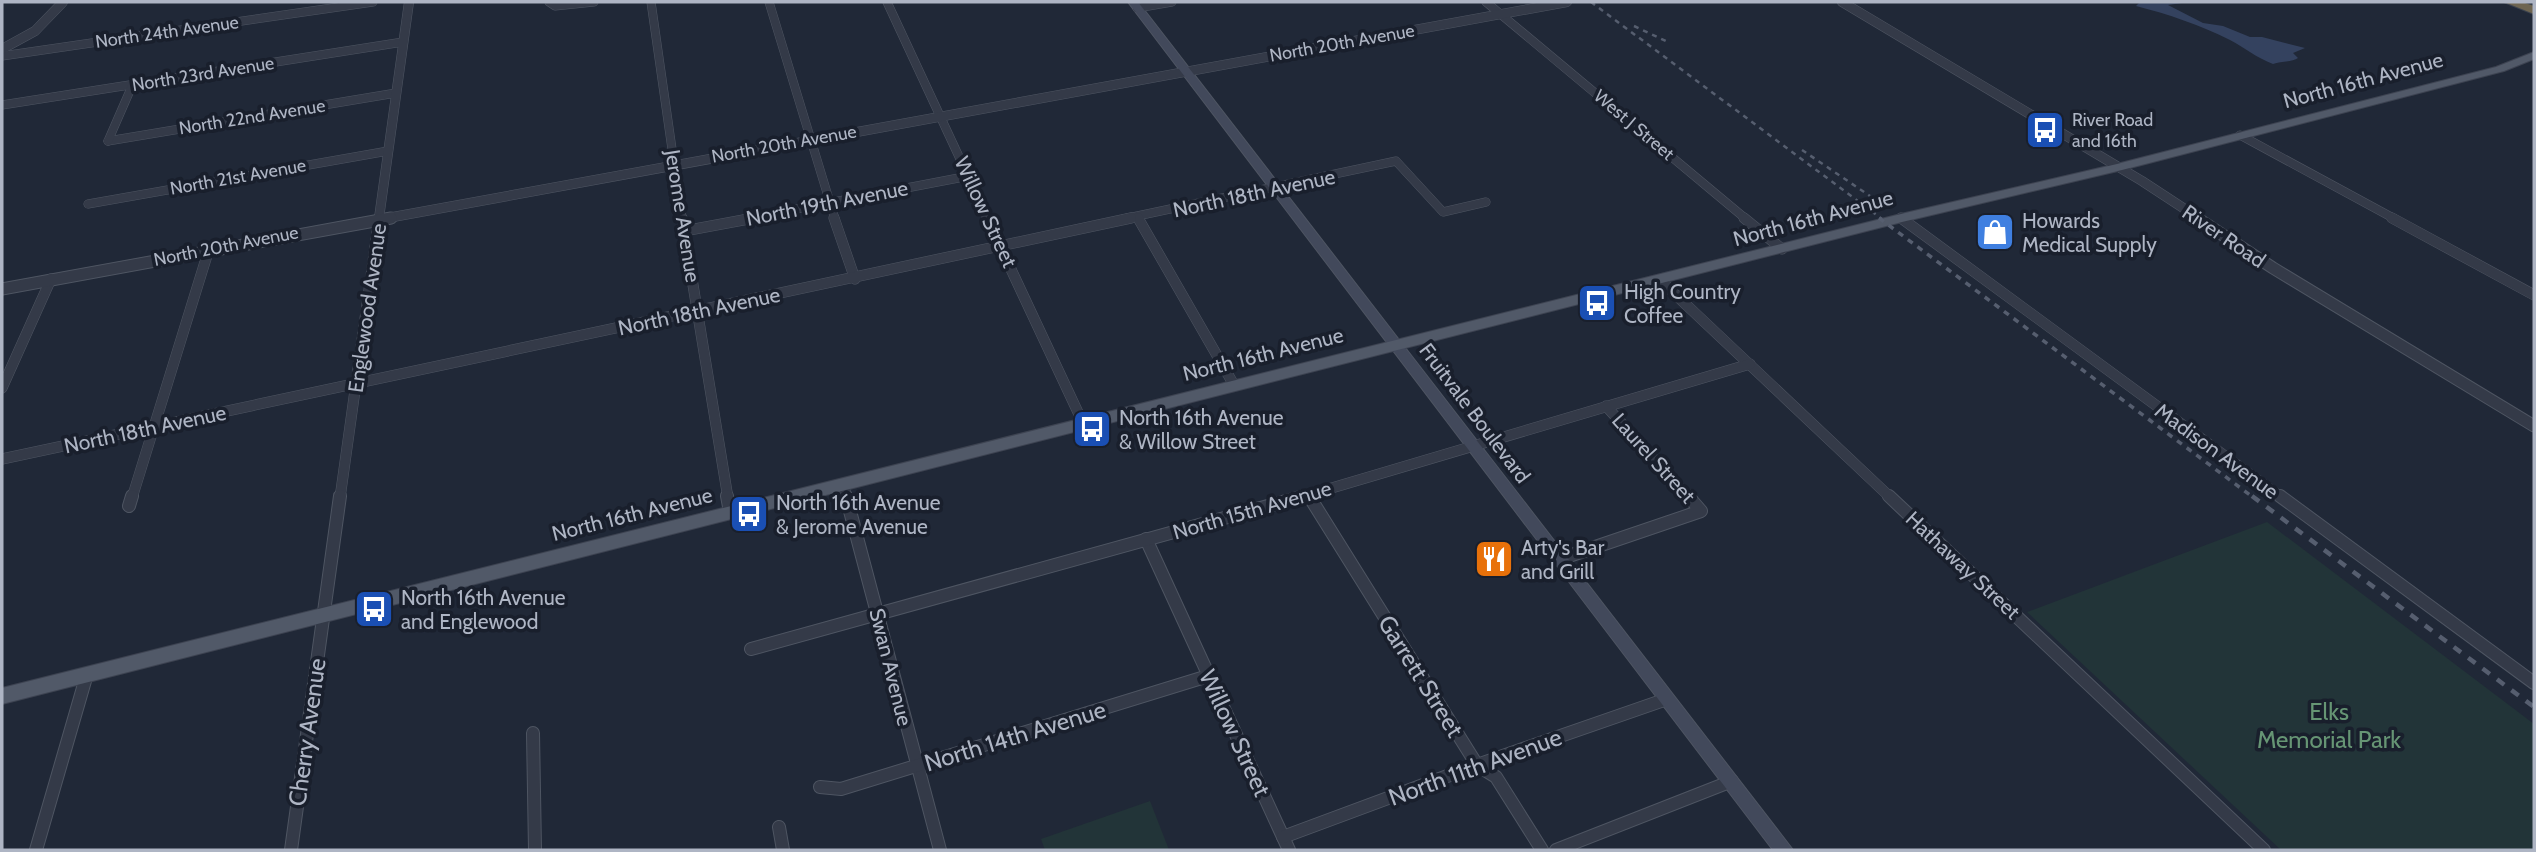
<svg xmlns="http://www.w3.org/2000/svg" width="2536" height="852" font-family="Cabin,sans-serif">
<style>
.green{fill:#223438}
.water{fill:#34425f}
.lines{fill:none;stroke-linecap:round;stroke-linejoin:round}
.minor-far2-casing{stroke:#4e5562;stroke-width:9}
.minor-far1-casing{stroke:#4e5562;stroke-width:11}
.minor-casing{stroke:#4e5562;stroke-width:14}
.tertiary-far1-casing{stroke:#4e5562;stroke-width:10}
.tertiary-casing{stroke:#4e5562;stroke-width:13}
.secondary-casing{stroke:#4e5562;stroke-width:2}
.primary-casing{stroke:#3d4351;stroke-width:2}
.motorway-casing{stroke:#3b424f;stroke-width:2}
.minor-far2{stroke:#343a48;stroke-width:8}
.minor-far1{stroke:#343a48;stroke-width:10}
.minor{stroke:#343a48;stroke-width:12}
.tertiary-far1{stroke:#343a48;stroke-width:9}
.tertiary{stroke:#343a48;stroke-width:11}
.secondary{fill:#42495b;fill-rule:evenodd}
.primary{fill:#515968;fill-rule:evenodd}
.motorway{fill:#6e6551;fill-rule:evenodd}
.rail-far2{stroke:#565e6f;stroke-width:2.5;stroke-dasharray:5 5;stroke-linecap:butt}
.rail-far1{stroke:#565e6f;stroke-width:3.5;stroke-dasharray:6 6;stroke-linecap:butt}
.rail{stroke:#565e6f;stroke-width:4.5;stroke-dasharray:9 9;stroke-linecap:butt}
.labels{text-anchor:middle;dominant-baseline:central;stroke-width:7;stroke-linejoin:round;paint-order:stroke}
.far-street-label{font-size:18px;fill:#aeb5c4;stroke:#191f2c}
.far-poi-label{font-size:18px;fill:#aeb5c4;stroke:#191f2c;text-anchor:start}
.street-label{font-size:21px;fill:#aeb5c4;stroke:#191f2c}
.poi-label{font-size:21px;fill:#aeb5c4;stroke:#191f2c;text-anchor:start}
.near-street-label{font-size:24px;fill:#aeb5c4;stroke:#191f2c}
.near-park-label{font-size:24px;fill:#669574;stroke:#191f2c}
</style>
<rect width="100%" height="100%" fill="#202837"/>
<g class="green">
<path d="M2267,522L2534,724V850H2281L2027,612Z"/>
<path d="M1150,801L1169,850H1045L1041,839Z"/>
</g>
<path class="water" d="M2140,2H2189L2168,5L2203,23L2223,26L2250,37H2262L2305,48L2293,53L2298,58C2293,62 2281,61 2273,64C2257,58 2245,48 2230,40C2200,25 2168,14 2136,6Z"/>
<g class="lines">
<g class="minor-far2-casing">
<g id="minor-far2">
<path d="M549,2L555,6L594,2"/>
<path d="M651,2L682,219"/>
<path d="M769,2L835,219"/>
<path d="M887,2L988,219"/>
<path d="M1486,2L1746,219"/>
<path d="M1137,8L1172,2"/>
<path d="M2,56L373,2"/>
<path d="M2,105L403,42"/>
<path d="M2240,135L2395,219"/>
<path d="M108,141L396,93"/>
<path d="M108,141L132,86"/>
<path d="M88,204L388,151"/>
<path d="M744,219L969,176"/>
<path d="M1123,219L1396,161L1443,212L1486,202"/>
</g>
</g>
<g class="minor-far1-casing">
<g id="minor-far1">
<path d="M682,218L728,498"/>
<path d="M834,218L855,279"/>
<path d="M987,218L1083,423"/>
<path d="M1138,218L1234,385"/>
<path d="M1744,218L1782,249"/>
<path d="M1901,218L2282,498"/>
<path d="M2392,218L2534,295"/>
<path d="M684,231L754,218"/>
<path d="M1660,280L1891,498"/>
<path d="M2,388L51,279"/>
<path d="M1606,406L1689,498"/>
<path d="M2,459L1131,218"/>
<path d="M843,484L847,498"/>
<path d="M1308,495L1310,498"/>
<path d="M132,498L209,249"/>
<path d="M340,498L379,218"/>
<path d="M1298,498L1750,364"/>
</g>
</g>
<g class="minor-casing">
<g id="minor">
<path d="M727,496L730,512"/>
<path d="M846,496L940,850"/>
<path d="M1309,496L1477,765L1496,777L1542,850"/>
<path d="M1889,496L2264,850"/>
<path d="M2280,496L2534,683"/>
<path d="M129,506L132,496"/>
<path d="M1146,539L1289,850"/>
<path d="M1560,559L1701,511L1688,496"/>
<path d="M751,649L1304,496"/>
<path d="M533,733L535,850"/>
<path d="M820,787L841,789L1208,676"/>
<path d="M779,827L783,850"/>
<path d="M1283,837L1477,765L1667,699"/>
<path d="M36,850L87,674"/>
<path d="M291,850L340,496"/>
<path d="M1556,850L1732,781"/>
</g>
</g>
<g class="tertiary-far1-casing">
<g id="tertiary-far1">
<path d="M1842,2L2142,181L2200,219"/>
<path d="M2,49L35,31L63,2"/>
<path d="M379,218L409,2"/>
<path d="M382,219L1567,2"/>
</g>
</g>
<g class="tertiary-casing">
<g id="tertiary">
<path d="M2197,218L2273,268L2534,426"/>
<path d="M2,289L391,218"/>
</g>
</g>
<g class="secondary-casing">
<path id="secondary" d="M1128,2H1138L1793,850H1773Z"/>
</g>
<g class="primary-casing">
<path id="primary" d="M2534,52V59L2504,71L2122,170L1902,222L2,704V688L1901,214L2117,164L2496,67Z"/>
</g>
<g class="motorway-casing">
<path id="motorway" d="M2504,2H2522L2534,6V14Z"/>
</g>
<use href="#minor-far2" class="minor-far2"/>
<use href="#minor-far1" class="minor-far1"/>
<use href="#minor" class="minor"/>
<use href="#tertiary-far1" class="tertiary-far1"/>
<use href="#tertiary" class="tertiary"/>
<use href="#secondary" class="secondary"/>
<use href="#primary" class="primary"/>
<use href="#motorway" class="motorway"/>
<g class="rail-far2">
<path d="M1591,2L1882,219"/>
<path d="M1634,26L1668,42"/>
<path d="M1802,150L1870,196"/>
</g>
<path class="rail-far1" d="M1879,218L2254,498"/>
<path class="rail" d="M2252,496L2534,707"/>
</g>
<defs>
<g id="bus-square" transform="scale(2.0125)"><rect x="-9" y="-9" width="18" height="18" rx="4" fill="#1a4fb4" stroke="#191f2c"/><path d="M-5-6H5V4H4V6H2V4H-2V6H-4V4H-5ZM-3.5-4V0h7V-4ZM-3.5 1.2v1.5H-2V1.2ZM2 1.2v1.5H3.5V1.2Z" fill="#fff"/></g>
<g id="shop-square" transform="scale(2.0125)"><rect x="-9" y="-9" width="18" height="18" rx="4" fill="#3f7fe0" stroke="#191f2c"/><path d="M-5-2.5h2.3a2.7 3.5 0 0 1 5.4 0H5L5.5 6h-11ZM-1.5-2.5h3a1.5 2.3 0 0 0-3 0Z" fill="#fff"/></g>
<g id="restaurant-square" transform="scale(2.0125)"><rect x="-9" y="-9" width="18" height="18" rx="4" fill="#e8710a" stroke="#191f2c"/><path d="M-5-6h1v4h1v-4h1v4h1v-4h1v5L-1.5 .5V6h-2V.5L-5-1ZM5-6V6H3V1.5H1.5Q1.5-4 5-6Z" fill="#fff"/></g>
</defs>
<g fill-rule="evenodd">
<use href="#bus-square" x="2045" y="130"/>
<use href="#shop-square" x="1995" y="232"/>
<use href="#bus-square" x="1597" y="303"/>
<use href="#bus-square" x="1092" y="429"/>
<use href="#bus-square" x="749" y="514"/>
<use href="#restaurant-square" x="1494" y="559"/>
<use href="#bus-square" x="374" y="609"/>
</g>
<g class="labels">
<g class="far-street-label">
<text transform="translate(167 32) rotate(-8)">North 24th Avenue</text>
<text transform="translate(1342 43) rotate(-10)">North 20th Avenue</text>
<text transform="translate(203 74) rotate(-9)">North 23rd Avenue</text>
<text transform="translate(252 117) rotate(-9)">North 22nd Avenue</text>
<text transform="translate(1634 125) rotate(40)">West J Street</text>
<text transform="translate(784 144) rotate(-10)">North 20th Avenue</text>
<text transform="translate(238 177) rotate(-10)">North 21st Avenue</text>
<text transform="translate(226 246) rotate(-11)">North 20th Avenue</text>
</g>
<g class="far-poi-label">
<text x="2072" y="120">River Road<tspan x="2072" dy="21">and 16th</tspan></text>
</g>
<g class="street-label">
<text transform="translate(2363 80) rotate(-15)">North 16th Avenue</text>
<text transform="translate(1254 193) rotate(-12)">North 18th Avenue</text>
<text transform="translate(827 203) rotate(-11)">North 19th Avenue</text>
<text transform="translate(986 212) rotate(65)">Willow Street</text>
<text transform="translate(683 216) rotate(81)">Jerome Avenue</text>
<text transform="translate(1813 218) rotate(-15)">North 16th Avenue</text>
<text transform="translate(2224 236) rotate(34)">River Road</text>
<text transform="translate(367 308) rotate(-82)">Englewood Avenue</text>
<text transform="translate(699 311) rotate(-12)">North 18th Avenue</text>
<text transform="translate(1263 354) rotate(-14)">North 16th Avenue</text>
<text transform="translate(1475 413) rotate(53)">Fruitvale Boulevard</text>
<text transform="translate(145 429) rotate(-12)">North 18th Avenue</text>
<text transform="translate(2217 451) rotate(36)">Madison Avenue</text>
<text transform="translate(1654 458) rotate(48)">Laurel Street</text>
<text transform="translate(1252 510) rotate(-16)">North 15th Avenue</text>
<text transform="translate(632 514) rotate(-14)">North 16th Avenue</text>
<text transform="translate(1963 565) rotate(43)">Hathaway Street</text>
<text transform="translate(891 667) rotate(76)">Swan Avenue</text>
</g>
<g class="poi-label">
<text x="2022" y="220">Howards<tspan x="2022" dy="24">Medical Supply</tspan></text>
<text x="1624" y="291">High Country<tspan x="1624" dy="24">Coffee</tspan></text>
<text x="1119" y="417">North 16th Avenue<tspan x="1119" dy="24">&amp; Willow Street</tspan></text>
<text x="776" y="502">North 16th Avenue<tspan x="776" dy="24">&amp; Jerome Avenue</tspan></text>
<text x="1521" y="547">Arty's Bar<tspan x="1521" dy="24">and Grill</tspan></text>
<text x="401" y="597">North 16th Avenue<tspan x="401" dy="24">and Englewood</tspan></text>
</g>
<g class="near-street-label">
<text transform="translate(1421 676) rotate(58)">Garrett Street</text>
<text transform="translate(307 732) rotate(-82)">Cherry Avenue</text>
<text transform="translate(1235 733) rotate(65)">Willow Street</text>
<text transform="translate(1015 736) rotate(-17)">North 14th Avenue</text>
<text transform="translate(1475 767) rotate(-20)">North 11th Avenue</text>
</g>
<g class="near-park-label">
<text x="2329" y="711">Elks<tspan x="2329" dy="28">Memorial Park</tspan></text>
</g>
</g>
<rect width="2536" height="852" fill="none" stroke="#aeb5c4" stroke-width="7"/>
</svg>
